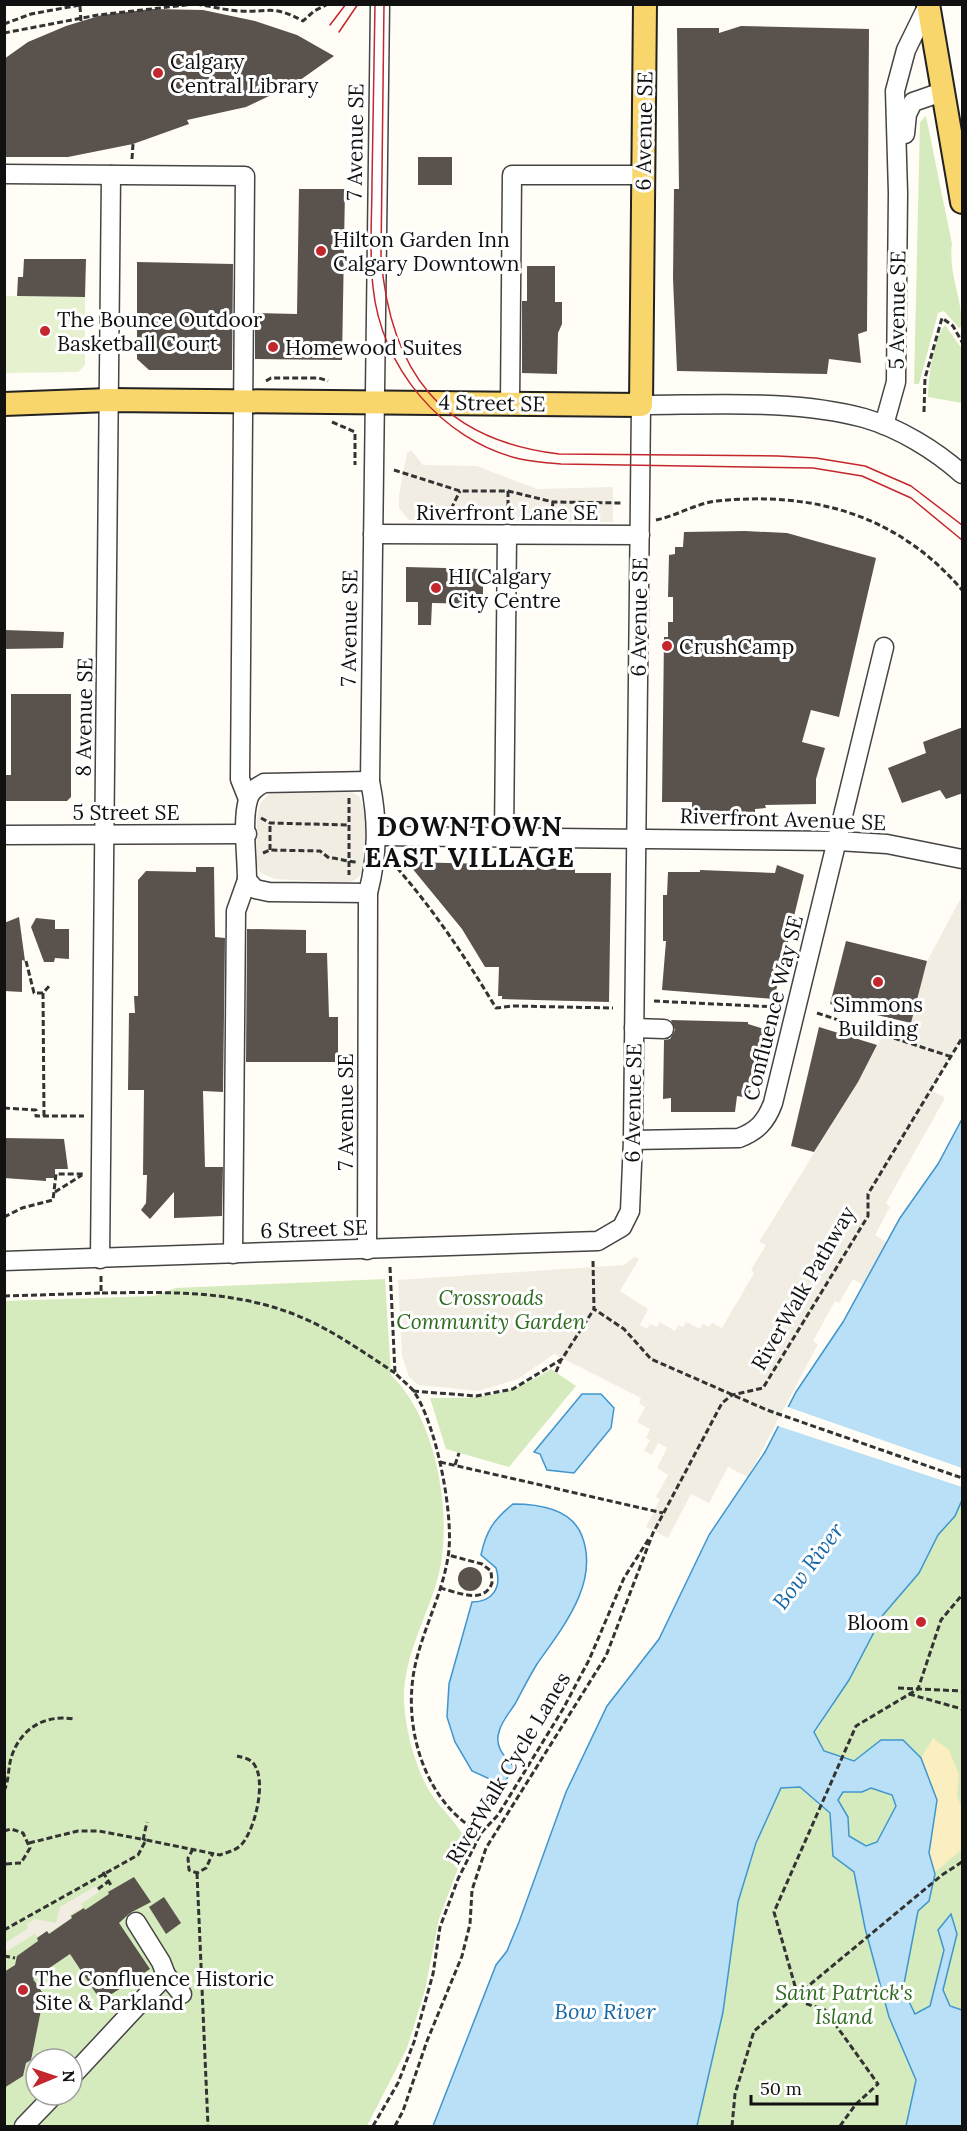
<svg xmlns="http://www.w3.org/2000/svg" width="967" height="2131" font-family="Lora,serif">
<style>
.green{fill:#d5ebbd;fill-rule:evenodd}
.sand{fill:#fbeec1}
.pitch{fill:#e6f2cf}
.plaza{fill:#f1ede2}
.water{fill:#b9e0f7;stroke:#3f96cf;stroke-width:1.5;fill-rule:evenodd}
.pier{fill:#fffdf5}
.building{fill:#5a524d}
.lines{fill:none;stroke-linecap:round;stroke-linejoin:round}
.minor-casing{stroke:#444;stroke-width:21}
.major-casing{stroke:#222;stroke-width:26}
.path{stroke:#333;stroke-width:3;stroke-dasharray:6 3;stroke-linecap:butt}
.minor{stroke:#fff;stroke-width:18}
.major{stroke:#f9d66b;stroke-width:22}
.tram{stroke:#c4262e;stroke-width:1.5}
.poi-dot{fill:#c4262e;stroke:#fff;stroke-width:2}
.labels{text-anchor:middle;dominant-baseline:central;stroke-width:6;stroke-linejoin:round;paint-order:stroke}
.poi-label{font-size:21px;fill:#111;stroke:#fff;text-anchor:start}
.street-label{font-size:21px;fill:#111;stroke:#fff}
.park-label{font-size:21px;font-style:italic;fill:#2f6b1f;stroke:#fff}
.water-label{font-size:22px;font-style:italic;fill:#1768a6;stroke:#fff}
.district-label{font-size:27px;font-weight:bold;letter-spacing:1.5px;fill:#111;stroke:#fff}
</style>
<rect width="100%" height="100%" fill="#fffdf5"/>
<g class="green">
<path d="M926,116L952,244C948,272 962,298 962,326L959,328L944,311L938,313L919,384H914L920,122Z"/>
<path d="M945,325L962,349V403L928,397C928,378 933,339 945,325Z"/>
<path d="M385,1279L391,1375C436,1418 453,1513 439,1573C429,1615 403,1655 404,1700C405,1729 415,1767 430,1792C441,1810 460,1824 467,1844L439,1919L425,1990L407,2048L367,2126H5L4,1301L154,1296L176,1288ZM36,2059H72V2095H36Z"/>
<path d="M551,1369L576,1386L509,1467L446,1449L430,1398C484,1398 504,1398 551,1369Z"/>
<path d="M962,1500V2082L947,2126H697L723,2012L738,1902L757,1843L775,1796L849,1680L883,1615L919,1573L938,1535L955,1516Z"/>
</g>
<path class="sand" d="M933,1738L949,1750L959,1775L957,1796L962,1808V1849L934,1873L929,1853L937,1800L921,1758Z"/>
<path class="pitch" d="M4,296L85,297V365L78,372L5,373Z"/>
<g class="plaza">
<path d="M411,450L423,465L477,466L537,489L613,487V522L409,520L399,508V495L407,453Z"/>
<path d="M347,790L359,796L368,821L366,862L359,877L349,883L275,879L260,872L256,864L257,816L260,804L269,794L277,792Z"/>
<path d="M962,896V1036L931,1090L945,1098L886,1203L890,1207L875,1235L893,1246L870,1289L853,1279L839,1303L835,1301L813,1341L818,1344L748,1477L728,1467L709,1503L691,1494L668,1538L646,1527L660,1499L656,1497L668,1475L657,1468L667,1448L658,1443L652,1455L644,1451L650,1440L646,1438L650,1429L637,1422L645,1407L639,1403L641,1398L554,1354L518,1379L479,1391L418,1385L409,1377L402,1356L398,1280L624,1265L634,1257L639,1259L620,1291L648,1309L640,1325L647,1329L650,1324L657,1327L660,1322L675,1331L678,1325L683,1327L686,1322L700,1329L703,1324L709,1327L712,1323L722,1328L754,1273L751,1270L766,1245L759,1242L858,1082L884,1034L886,1021L910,1027L927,961Z"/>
<path d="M96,1886L99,1892L81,1904L83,1907L70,1915L71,1918L49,1933L48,1931L37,1937L35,1934L5,1952L4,1944L28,1928L27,1924L35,1919L56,1923L60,1907Z"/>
</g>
<g class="water">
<path d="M962,1119V1500L955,1516L938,1535L919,1573L883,1615L849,1680L814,1732L824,1751L854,1761L881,1740H903L921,1758L937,1800L929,1853L935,1874L929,1901L918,1911L903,1989L915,2014L930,2006L944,1950L938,1930L951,1914L957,1934L943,1990L950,2006L962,2010V2126H906L916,2080L889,2017L865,1928L854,1872L833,1856L830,1813L800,1787L781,1788L756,1843L738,1902L723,2012L697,2126H433L496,1965L507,1951L519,1922L566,1792L607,1706L659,1639L709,1535L765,1452L796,1392L843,1322L900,1218L938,1164ZM871,1788L892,1795L896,1806L877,1842L866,1846L849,1836L848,1817L838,1800L843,1792H862Z"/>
<path d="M582,1394H601L614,1408L611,1428L574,1473L547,1470L540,1454L534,1452Z"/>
<path d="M513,1504C538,1504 572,1509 582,1536C600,1583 562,1628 537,1664C529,1677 522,1691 515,1704C510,1712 501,1722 499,1732C494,1747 505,1757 514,1767L503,1785L472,1771L455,1742L447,1717L449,1684L472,1602C493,1602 502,1587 496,1568L481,1555C486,1531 494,1519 513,1504Z"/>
</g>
<path class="pier" d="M785,1406L962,1468V1487L775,1425Z"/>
<g class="building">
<path d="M152,9L203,10L255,21L297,35L334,56L296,83L246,107L187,120L189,124L133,144L68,157H4V59L28,42L66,26L102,15Z"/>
<path d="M741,26L869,29L867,331L858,334L861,363L829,359L827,374L677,371L673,279L674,189H679L677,28H719V33Z"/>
<rect x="418" y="157" width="34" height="28"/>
<path d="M299,189H345L342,360L255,359V313L297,314Z"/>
<path d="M24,259H86L85,297L17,296L18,277H23Z"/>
<path d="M137,262L233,264L232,370H149L137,359Z"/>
<path d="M527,266H555V302H562V324L558,333L557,374L522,373V301H527Z"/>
<path d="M745,531L787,533L876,558L839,717L811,710L802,742L825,748L816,779V804L765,805L766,808L755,809V812L692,810V802H662L664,637H668V622H673V597H668L669,555L675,554V547H683L684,532Z"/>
<path d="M406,567L483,569V604L432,603L431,625H418V602H406Z"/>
<path d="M4,630L64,632L63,648L4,649Z"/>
<path d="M11,694H71V797L67,801H4V775H11Z"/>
<path d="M963,727V793L946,799L940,790L902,803L888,768L926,753L923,742Z"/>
<path d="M407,862L575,866V873H611L609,1002L502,999V996H498L499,967H485L462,929Z"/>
<path d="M777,865L804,875L774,999L662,990L666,941H663V895H667L668,872H700V870L775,873Z"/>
<path d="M196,867H214L215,937L225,938L223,1092L203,1091L205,1167H223L222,1216L174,1218V1192L150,1219L141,1210L146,1203L147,1175H143L144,1090H128L129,1013H135L134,996H138V880L146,871L196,872Z"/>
<path d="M19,917L25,961L22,960V992L4,991V923Z"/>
<path d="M36,918L55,920V929H69V959L55,958L54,962H44L31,927Z"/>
<path d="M247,929L306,930V953H327L329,1017H338V1062H246Z"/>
<path d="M846,941L927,961L911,1023L830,1004Z"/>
<path d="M671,1020L748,1022V1024L764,1029L749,1098L737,1096L735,1112H671V1098L663,1099L664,1040L670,1039L675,1030Z"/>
<path d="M819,1027L877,1045L858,1082L814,1152L791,1146Z"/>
<path d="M4,1138L64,1139L68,1169H55V1178H46V1181L4,1178Z"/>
<circle cx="470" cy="1579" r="12"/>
<path d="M134,1877L151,1902L130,1913L119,1923L150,1969L101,2001L70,1954L33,1979L44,1995L31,2060L26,2063L23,2076L4,2088V1972L15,1965L17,1956L38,1941L37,1938L47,1931L49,1934L72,1918L71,1916L84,1908L85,1910L109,1894L108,1892Z"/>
<path d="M164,1897L181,1923L166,1934L149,1907Z"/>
</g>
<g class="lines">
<g class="minor-casing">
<g id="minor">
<path d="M905,134L907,114L913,102L942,92"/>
<path d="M4,174L245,176L240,779L248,799"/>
<path d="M510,403L512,175H643"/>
<path d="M884,425L896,382L898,193L895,91L906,50L928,5"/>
<path d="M373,534L640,535"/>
<path d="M4,835L247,834"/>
<path d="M377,836L838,841L887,844L962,859"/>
<path d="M504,839L507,534"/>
<path d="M368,893L269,892L255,889L247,880C247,857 242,821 248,800C250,791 257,787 264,783L370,781"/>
<path d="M634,1028L664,1029"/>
<path d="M633,1140L739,1138C757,1131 766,1122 773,1103L884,647"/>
<path d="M367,1250L368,893C378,854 378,821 370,781L380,4"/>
<path d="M233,1254L236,911L247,880"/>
<path d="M100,1259L111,175"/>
<path d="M4,1261L598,1241L622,1227L630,1211L633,1140L641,405C712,405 795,399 864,418C899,428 935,450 962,474"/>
<path d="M166,1975L182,1994"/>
<path d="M72,2076L166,1975L161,1962L136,1922"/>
<path d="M24,2126L54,2095"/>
</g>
</g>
<g class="major-casing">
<g id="major">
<path d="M928,4L962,202"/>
<path d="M4,404L109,400L641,405L645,4"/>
</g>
</g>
<g class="path">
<path d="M196,4C210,6 224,10 239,11C269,13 272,4 303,21L314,11L328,4"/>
<path d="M80,6L81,22"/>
<path d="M4,24L31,14L80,5"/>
<path d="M4,33L98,15L195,4"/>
<path d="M132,159L133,144"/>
<path d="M266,381L271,378H319L328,381"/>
<path d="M924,412L925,378L942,318L953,326L962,342"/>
<path d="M332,422L355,432V465"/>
<path d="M394,470L460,491H508L553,502L623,503"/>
<path d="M508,491V518"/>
<path d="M447,517L460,491"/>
<path d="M551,518L553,502"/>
<path d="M592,518L593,502"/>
<path d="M656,520C676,516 697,503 717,501C814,491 898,515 962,590"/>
<path d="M349,798V875"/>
<path d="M261,818L270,823L349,825"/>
<path d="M270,850V823"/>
<path d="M263,853L270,850L320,851L329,858C339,858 347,862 357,862"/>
<path d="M391,861C432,907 464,955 496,1008L513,1006L613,1008"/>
<path d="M26,961L34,993H43"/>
<path d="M654,1001L776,1007"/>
<path d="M817,1013L952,1057"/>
<path d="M4,1108L36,1110V1116H84"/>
<path d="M44,1116L43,993L51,984"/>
<path d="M55,1192L82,1175"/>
<path d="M4,1217L22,1208L53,1200L56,1174H83"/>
<path d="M593,1261L594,1309L624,1329L651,1359L767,1410L962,1478"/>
<path d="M390,1267L395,1373C401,1379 407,1384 412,1389C436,1420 455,1518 448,1557C442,1595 423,1629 415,1666C402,1726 424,1803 481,1833"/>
<path d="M101,1276V1293C168,1292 233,1290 296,1315C331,1329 363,1352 395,1373"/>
<path d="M4,1296L101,1293"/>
<path d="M556,1372L561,1360"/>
<path d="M413,1391L476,1396L513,1389L562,1359L594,1309"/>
<path d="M440,1462L663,1513"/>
<path d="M455,1465L459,1453"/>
<path d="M440,1588C457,1592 484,1605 492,1583L491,1571L482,1564L448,1555"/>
<path d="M898,1688L962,1691"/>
<path d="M909,1694L962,1709"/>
<path d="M4,1791C9,1781 8,1769 11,1758C20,1729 44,1714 74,1719"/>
<path d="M4,1831L11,1829L23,1833L30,1848L21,1863L4,1864"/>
<path d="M143,1840L147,1822"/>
<path d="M29,1843L78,1831H99L146,1840"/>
<path d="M193,1849L188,1858L189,1870L197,1873L206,1868L213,1853"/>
<path d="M103,1872L112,1887"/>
<path d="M197,1873L208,2126"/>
<path d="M98,1889L109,1881"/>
<path d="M4,1930L138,1855L146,1840L220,1855C227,1852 235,1851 241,1845C255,1831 269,1775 251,1761C247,1758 241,1757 237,1756"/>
<path d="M4,1956L15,1958"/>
<path d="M373,2126L398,2083L414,2042L433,1974L440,1927L458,1879L481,1833L498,1815L563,1709L589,1660L624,1578L650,1537"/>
<path d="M395,2126L403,2111L427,2041L462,1956L470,1924L472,1890L486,1848L606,1656L653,1533L722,1403L732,1395L763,1388L868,1216V1194L962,1038"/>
<path d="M732,2126L735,2094L754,2031L942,1875L962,1862"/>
<path d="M840,2126L856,2104L878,2084L825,2010L804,2003L797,1993L774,1912L856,1726L918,1689L941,1620L962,1595"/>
</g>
<use href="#minor" class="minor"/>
<use href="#major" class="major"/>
<g class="tram">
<path d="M375,4C374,64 373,123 372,182C372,217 369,252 373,287C381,367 441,440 520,459C533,462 548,463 561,464L813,468L862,476L911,498L962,540"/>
<path d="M384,4L381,257C390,371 441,440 559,454L778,456L816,458L865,466L911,486L962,525"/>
<path d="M330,25L346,4"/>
<path d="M339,32L358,4"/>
</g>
</g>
<g class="poi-dot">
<circle cx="158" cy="73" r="6"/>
<circle cx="321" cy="251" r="6"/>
<circle cx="45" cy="331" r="6"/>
<circle cx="273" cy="347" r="6"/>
<circle cx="436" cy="588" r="6"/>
<circle cx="667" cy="646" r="6"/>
<circle cx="878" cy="982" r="6"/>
<circle cx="921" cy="1622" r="6"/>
<circle cx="23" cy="1990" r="6"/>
</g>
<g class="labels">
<g class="poi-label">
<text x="170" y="61">Calgary<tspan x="170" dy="24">Central Library</tspan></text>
<text x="333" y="239">Hilton Garden Inn<tspan x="333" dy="24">Calgary Downtown</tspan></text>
<text x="57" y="319">The Bounce Outdoor<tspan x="57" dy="24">Basketball Court</tspan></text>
<text x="285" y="347">Homewood Suites</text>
<text x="448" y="576">HI Calgary<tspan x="448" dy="24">City Centre</tspan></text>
<text x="679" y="646">CrushCamp</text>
<text x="878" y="1004" text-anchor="middle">Simmons<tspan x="878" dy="24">Building</tspan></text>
<text x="909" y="1622" text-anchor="end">Bloom</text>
<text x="35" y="1978">The Confluence Historic<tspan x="35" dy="24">Site &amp; Parkland</tspan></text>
</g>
<g class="street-label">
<text transform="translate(644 131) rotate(-89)">6 Avenue SE</text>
<text transform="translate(355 142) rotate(-89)">7 Avenue SE</text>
<text transform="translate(897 310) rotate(-89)">5 Avenue SE</text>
<text transform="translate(492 403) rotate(1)">4 Street SE</text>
<text x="507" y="512">Riverfront Lane SE</text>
<text transform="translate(639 617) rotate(-89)">6 Avenue SE</text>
<text transform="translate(349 628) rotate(-89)">7 Avenue SE</text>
<text transform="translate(84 717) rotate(-89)">8 Avenue SE</text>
<text x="126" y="812">5 Street SE</text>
<text transform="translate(783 819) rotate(2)">Riverfront Avenue SE</text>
<text transform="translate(773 1008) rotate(-76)">Confluence Way SE</text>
<text transform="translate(633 1103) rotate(-89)">6 Avenue SE</text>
<text transform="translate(345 1112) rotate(-90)">7 Avenue SE</text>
<text transform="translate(314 1229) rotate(-2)">6 Street SE</text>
<text transform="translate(803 1288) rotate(-60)">RiverWalk Pathway</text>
<text transform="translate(508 1768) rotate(-59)">RiverWalk Cycle Lanes</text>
</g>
<g class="park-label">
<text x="491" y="1297">Crossroads<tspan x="491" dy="24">Community Garden</tspan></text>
<text x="844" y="1992">Saint Patrick's<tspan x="844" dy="24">Island</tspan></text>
</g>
<g class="water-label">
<text transform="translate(808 1566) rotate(-53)">Bow River</text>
<text x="605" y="2011">Bow River</text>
</g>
<g class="district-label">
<text x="470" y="826">DOWNTOWN<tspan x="470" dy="31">EAST VILLAGE</tspan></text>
</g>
</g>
<rect width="967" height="2131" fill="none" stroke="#111111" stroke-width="12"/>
<g transform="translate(54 2077) rotate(88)"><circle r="28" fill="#ffffff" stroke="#a0a0a0" stroke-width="1.5"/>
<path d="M0-4.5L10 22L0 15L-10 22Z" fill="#c4262e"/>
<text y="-9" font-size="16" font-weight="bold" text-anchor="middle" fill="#111111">N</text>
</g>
<path d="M751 2095v9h126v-9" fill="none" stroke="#111111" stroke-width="3"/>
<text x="760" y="2095" font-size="18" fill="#111111" stroke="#ffffff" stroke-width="4.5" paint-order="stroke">50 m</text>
</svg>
